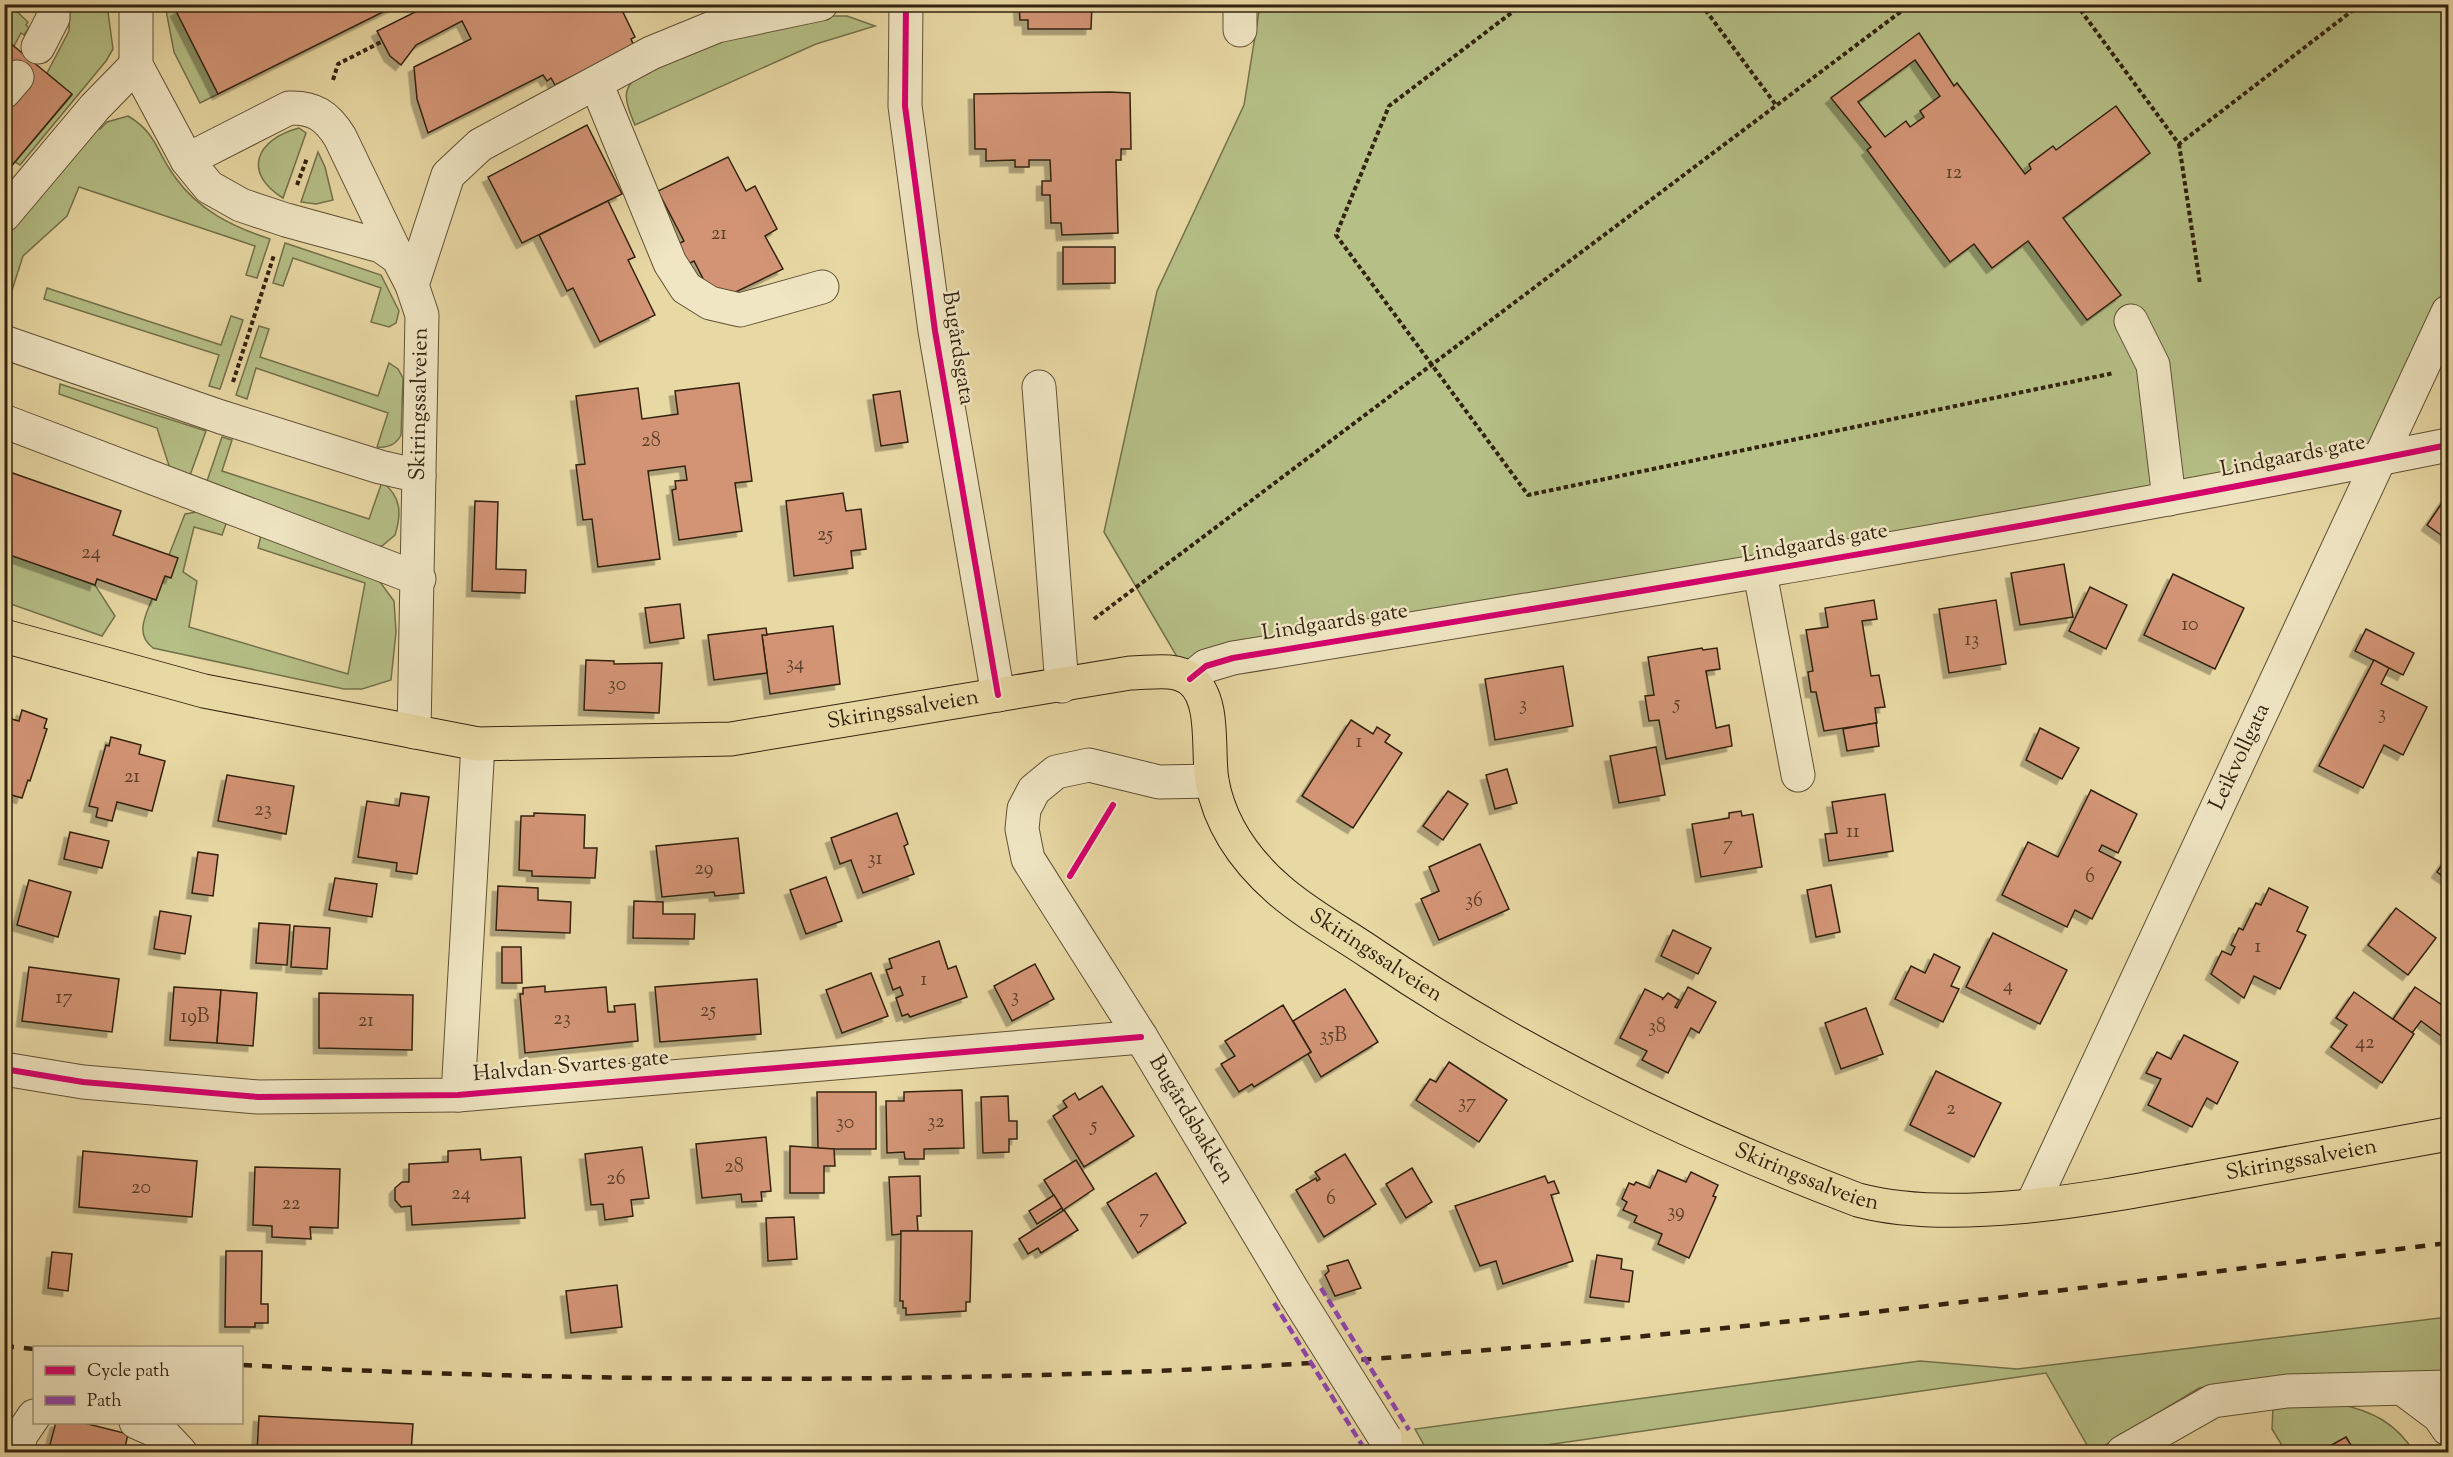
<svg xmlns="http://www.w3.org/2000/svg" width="2453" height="1457" font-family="'Sorts Mill Goudy',serif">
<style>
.green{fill:#b5bf86;stroke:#74714b;stroke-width:1.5}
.building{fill:#d29474;stroke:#332310;stroke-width:1.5;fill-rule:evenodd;filter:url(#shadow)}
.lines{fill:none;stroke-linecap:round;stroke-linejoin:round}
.minor-casing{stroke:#605035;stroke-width:35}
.major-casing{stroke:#332310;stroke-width:35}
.path{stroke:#332310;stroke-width:4;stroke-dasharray:4.5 3;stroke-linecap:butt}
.minor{stroke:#f0e6c4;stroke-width:33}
.major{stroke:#e8d8a4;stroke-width:33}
.rail{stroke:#332310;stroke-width:4.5;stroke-dasharray:10 10;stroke-linecap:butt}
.minor-bridge-casing{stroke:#605035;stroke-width:35;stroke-linecap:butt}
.minor-bridge{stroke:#f0e6c4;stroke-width:33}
.quiet{stroke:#8e44ad;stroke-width:4.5;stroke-dasharray:9 4.5;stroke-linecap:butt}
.cycleway-casing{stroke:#f0e6c4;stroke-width:10}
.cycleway{stroke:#d6006c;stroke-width:6}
.labels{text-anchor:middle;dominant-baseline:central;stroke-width:5;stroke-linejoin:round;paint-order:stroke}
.number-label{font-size:20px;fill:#5b3f29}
.street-label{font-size:22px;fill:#332310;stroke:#f0e6c4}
</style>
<defs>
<filter id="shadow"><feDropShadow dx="-5.5" dy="5.5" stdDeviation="0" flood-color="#0004"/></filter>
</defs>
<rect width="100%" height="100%" fill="#e8d8a4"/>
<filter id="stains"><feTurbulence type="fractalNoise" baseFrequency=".00333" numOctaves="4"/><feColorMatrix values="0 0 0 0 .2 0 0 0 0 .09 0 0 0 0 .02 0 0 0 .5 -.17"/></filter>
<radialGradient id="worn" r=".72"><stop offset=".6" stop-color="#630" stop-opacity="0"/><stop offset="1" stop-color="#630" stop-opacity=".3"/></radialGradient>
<g class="green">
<path d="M4,5H10L28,22L26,25L29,28L24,35L21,33L14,46L5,38Z"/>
<path d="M70,5H107L113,49L106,61L20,165L15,162L72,95L47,73L69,31Z"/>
<path d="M165,5H189L218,94L200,103L174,52Z"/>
<path d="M1260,5H2448V312L2378,459L1190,679L1104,532L1157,291L1244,105Z"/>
<path d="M826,16H847L875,26L816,44L635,125C625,101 619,87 644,72L737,36Z"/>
<path d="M128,116C157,133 156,152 175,177C198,210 233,227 270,239L257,278L246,275L255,246L79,187L67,216L23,256L5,312V235L94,125L100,129L107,122Z"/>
<path d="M299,128L306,133L283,198C241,172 257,139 299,128Z"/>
<path d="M318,152L325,167L333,200L316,204L301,202Z"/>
<path d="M285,243L381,275L399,311L396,323L389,327L371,322L381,288L293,258L283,286L273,283Z"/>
<path d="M47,288L221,345L231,316L243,320L220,389L209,386L219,355L44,299Z"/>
<path d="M259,326L269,329L260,357L378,396L389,363L398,369L403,378L401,435C396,445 388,448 377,447L388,413L256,368L247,399L236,395Z"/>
<path d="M60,384L206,431L189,478L171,472L157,428L59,394Z"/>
<path d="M222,437L232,440L222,471L369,519L382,482C401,496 402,513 395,535L382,546H373L206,484Z"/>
<path d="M197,512L227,521L222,535L194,527L183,572L197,581L189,627L348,674L365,583L258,548L261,535L377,578L394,601L396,632L391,680L362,689H344L153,648C135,634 145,617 152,599L156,600L169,555L185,514Z"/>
<path d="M5,553L95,585L115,616L102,636L5,602Z"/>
<path d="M2448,1317V1371L2227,1383L2199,1388L2094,1452H2091L2046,1373L1498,1452H1428L1415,1429L1920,1361L2017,1369Z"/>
<path d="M2339,1404C2372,1411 2396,1423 2414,1452H2355L2346,1437L2319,1452H2286L2272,1429L2273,1407Z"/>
</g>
<g class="building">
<path d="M189,4H399L218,94L176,11Z"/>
<path d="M431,4H619L635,37L631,39L634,46L555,85L551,78L547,81L543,75L428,133L417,99L414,67L471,39L462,21L416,45L401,65L390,56L377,31Z"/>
<path d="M1019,4H1092L1091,29H1028V20H1020Z"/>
<path d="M1919,33L1954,86L1957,83L2025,174L2031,169L2029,164L2053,146L2056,150L2116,106L2150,153L2063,218L2121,295L2087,320L2028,241L1992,268L1974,244L1950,262L1867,150L1871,147L1831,98ZM1915,60L1940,96L1920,111L1924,117L1910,127L1906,121L1885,137L1858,102Z"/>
<path d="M4,38L72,94L4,175Z"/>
<path d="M1110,92L1130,93L1131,149H1121V160H1116L1118,233L1062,235L1061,223H1051L1050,195H1042V181H1051L1050,160H1029V167H1015V160L986,161V149H975L974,94Z"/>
<path d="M587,125L622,194L522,243L488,177Z"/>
<path d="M728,157L746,191L755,186L777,229L765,236L783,269L715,302L694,261L686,265L675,246L684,241L658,191Z"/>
<path d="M608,201L635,257L628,260L655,315L600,342L573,288L567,291L539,235Z"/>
<path d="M1063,247H1115V283L1063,284Z"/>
<path d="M739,383L752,481L735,483L742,531L679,540L672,490L676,489L675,481L687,480L685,466L648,471L660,559L598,567L592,519L583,520L576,465L585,464L576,396L638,388L642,419L678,414L675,391Z"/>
<path d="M900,391L908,442L881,446L873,395Z"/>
<path d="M4,470L121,511L113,535L178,558L171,578L165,576L156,600L97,579L95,585L4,553Z"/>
<path d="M843,493L846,511L861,509L866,549L851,551L853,568L794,576L786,501Z"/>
<path d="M2448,494V540L2427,525Z"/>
<path d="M475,501L498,502L496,569L526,570L525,593L472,591Z"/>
<path d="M2064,564L2073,617L2020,625L2011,573Z"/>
<path d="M2173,574L2244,608L2215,669L2144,635Z"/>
<path d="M2090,587L2127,605L2106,649L2069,631Z"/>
<path d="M1874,600L1877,619L1862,621L1871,676L1879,675L1885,707L1875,708L1877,723L1824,731L1816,692H1811L1808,672L1813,671L1806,630L1828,627L1825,608Z"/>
<path d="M1996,600L2006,664L1949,673L1939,609Z"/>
<path d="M680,604L684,638L650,643L645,608Z"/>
<path d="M833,626L840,684L770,694L762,635Z"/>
<path d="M766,628L767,635H762L767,673L714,680L708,635Z"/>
<path d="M2366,629L2414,653L2403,675L2355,651Z"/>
<path d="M1702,648L1703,650L1717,648L1720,669L1706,671L1716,728L1729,725L1732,746L1666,759L1659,720L1649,721L1645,696L1654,695L1648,657Z"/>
<path d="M586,660L614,661V664L662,663L659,713L584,710Z"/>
<path d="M2374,660L2389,668L2381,684L2427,707L2403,755L2384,745L2363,788L2319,766Z"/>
<path d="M1563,666L1573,726L1495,740L1485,679Z"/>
<path d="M22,710L47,719L44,728L47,729L30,781L28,780L22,798L4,793V717L19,721Z"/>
<path d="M1351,720L1373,734L1377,727L1390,735L1385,742L1402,753L1353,828L1302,796Z"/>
<path d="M1876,723L1879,746L1847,751L1843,729Z"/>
<path d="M2040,728L2079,748L2062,779L2026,760Z"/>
<path d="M111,737L141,745L139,754L165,761L152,811L117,802L112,821L96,817L98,808L89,806L106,745L109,746Z"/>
<path d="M1656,747L1665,795L1619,803L1610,756Z"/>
<path d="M1507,769L1517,803L1495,809L1486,775Z"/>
<path d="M227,775L294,786L286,834L218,821Z"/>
<path d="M2091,790L2137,814L2118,853L2102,845L2099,851L2121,862L2092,919L2075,910L2067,927L2002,895L2028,842L2058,857Z"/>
<path d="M1448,791L1468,804L1443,840L1423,826Z"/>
<path d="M401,793L429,797L417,874L396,871L397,863L358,857L367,801L399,806Z"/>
<path d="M1885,794L1893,851L1829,861L1825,834L1837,833L1832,802Z"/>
<path d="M1741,811L1742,816L1753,814L1762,867L1701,877L1692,824L1729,818V813Z"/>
<path d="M534,813L585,815L584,848H597L595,878L532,876V871L519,870L521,816H534Z"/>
<path d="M897,813L908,844L904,846L914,874L863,893L852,863L851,860L840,864L831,838Z"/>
<path d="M70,832L109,841L102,868L64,859Z"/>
<path d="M738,838L744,893L715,896L714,892L662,897L656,846Z"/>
<path d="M1480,844L1509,909L1439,940L1421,899L1439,891L1429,867Z"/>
<path d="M198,852L218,855L213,896L192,893Z"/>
<path d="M2448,856V880L2437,872Z"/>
<path d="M826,877L842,921L806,934L790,890Z"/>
<path d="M335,878L377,884L372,917L329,910Z"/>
<path d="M29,880L71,892L58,937L17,925Z"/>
<path d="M1831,885L1840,932L1816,937L1807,890Z"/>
<path d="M498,886L538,888V900L571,902L570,933L496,930Z"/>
<path d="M2269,888L2308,907L2297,931L2306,935L2280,989L2254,976L2244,998L2211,974L2222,951L2231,955L2235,947L2231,945L2239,928L2243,930L2256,903L2261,905Z"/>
<path d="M634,901L663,902V914H695L694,939L633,938Z"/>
<path d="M2396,908L2436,938L2408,975L2368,945Z"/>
<path d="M160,911L191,916L185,954L154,949Z"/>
<path d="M259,923L290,925L287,965L256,963Z"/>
<path d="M294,926L330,928L327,969L291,967Z"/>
<path d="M1673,930L1711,948L1698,974L1661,956Z"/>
<path d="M1993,933L2067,970L2040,1024L1966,987Z"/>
<path d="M939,941L948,969L956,966L967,997L910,1017L908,1014L902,1016L896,998L903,995L900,987L893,990L886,970L892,968L889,959Z"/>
<path d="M502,947H521L522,983H502Z"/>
<path d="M1934,954L1960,967L1951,986L1959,989L1943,1022L1895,999L1911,966L1925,973Z"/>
<path d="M1035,964L1054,999L1012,1021L994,986Z"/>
<path d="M29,967L119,979L112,1032L22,1021Z"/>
<path d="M871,973L888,1016L842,1033L826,990Z"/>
<path d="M757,979L761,1034L660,1042L655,987Z"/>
<path d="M545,986V992L606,987L608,1012H615L614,1006L635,1004L638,1041L525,1053L520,994H523V988Z"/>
<path d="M174,987L221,990L217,1043L170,1040Z"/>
<path d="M1688,987L1716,1002L1699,1033L1691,1028L1668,1073L1642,1060L1647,1051L1620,1038L1645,989L1663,998L1662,1000L1668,993L1679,1000L1675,1007L1677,1008Z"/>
<path d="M2415,987L2448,1009V1041L2421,1021L2412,1033L2393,1019Z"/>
<path d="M1345,989L1378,1042L1321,1077L1308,1054L1311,1052L1293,1021Z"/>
<path d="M221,990L257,993L253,1046L217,1043Z"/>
<path d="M2354,992L2414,1034L2382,1083L2331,1047L2347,1025L2336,1018Z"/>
<path d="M319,993L413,995L412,1050L319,1048Z"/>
<path d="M1283,1005L1311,1052L1254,1087L1252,1084L1239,1092L1221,1064L1235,1056L1225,1041Z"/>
<path d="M1866,1008L1883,1054L1841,1069L1825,1023Z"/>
<path d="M2184,1035L2238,1062L2217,1104L2207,1098L2192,1127L2148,1105L2161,1079L2146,1073L2157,1052L2171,1059Z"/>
<path d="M1449,1062L1507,1100L1479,1142L1416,1100L1430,1079L1436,1082Z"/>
<path d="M1936,1071L2001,1103L1974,1157L1910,1125Z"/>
<path d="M1102,1086L1134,1136L1084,1167L1053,1116L1067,1107L1063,1101L1075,1093L1079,1100Z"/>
<path d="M962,1090L964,1148L924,1149V1159H905L904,1152L887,1153L886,1101H904V1092Z"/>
<path d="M817,1092H876V1149H818Z"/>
<path d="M1008,1096L1009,1121H1017V1139H1009V1152L983,1153L981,1097Z"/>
<path d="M766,1137L771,1191L761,1192L762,1201L742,1202L741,1194L702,1198L696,1144Z"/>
<path d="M790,1146L834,1149L835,1166H824V1193H790Z"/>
<path d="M642,1147L649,1198L631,1200L633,1216L605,1220L603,1204L591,1205L585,1154Z"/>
<path d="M480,1149L481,1160L521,1157L525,1218L412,1225L411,1206L401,1207L395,1200V1188L402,1182H409V1164L448,1162V1151Z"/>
<path d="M83,1151L197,1161L192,1217L79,1207Z"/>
<path d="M1345,1154L1376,1204L1324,1237L1296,1190L1316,1178L1317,1181L1320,1179L1315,1172Z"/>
<path d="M1076,1160L1094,1189L1063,1210L1044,1180Z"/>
<path d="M255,1167L340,1169L338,1228L310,1227L311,1239L272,1237V1226L253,1225Z"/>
<path d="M1412,1168L1432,1202L1406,1218L1386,1184Z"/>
<path d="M1658,1170L1686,1182L1691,1172L1718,1185L1713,1196L1716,1197L1689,1258L1658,1244L1662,1234L1634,1222L1637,1216L1623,1210L1627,1202L1622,1199L1629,1183L1634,1185L1636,1182L1650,1188Z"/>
<path d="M1156,1173L1186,1223L1138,1253L1107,1203Z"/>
<path d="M920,1176L921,1216H917L918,1231H901V1234L892,1235L889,1177Z"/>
<path d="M1545,1176L1548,1183L1554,1181L1559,1193L1551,1195L1573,1261L1503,1284L1496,1261L1480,1266L1455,1206Z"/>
<path d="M1054,1195L1062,1208L1037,1224L1029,1211Z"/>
<path d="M1064,1210L1078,1230L1041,1253L1038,1248L1028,1254L1019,1239Z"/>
<path d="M794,1217L797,1259L768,1261L766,1218Z"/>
<path d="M901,1231H972L970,1302H966V1311L906,1315V1308H903V1301H900Z"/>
<path d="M226,1251H262L261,1304H268V1323H255V1327H225Z"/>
<path d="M52,1252L72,1254L68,1291L48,1288Z"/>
<path d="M1597,1255L1622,1259L1621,1269L1633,1271L1629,1302L1590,1297Z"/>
<path d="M1348,1260L1361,1288L1335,1296L1325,1275L1329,1271L1327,1266Z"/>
<path d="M617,1285L622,1327L571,1333L566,1291Z"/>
<path d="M259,1416L413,1424L411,1452H257Z"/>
<path d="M56,1422H80L128,1434L124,1452H48Z"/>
<path d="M2346,1437L2355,1452H2319Z"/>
</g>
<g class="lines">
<g class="minor-casing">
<g id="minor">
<path d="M136,4V65L187,160L209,187L241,205L286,220L381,246L398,258L412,285"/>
<path d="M906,4L905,106L935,331L998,695"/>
<path d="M1240,30V4"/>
<path d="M38,47L53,18V4"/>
<path d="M596,83L670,263L686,288L710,303L740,310L822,287"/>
<path d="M4,92L17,77"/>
<path d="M187,160L289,108C314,107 327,116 340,137L398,258"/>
<path d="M4,215L95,107L136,65"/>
<path d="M2131,321L2153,365L2169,499"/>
<path d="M4,342L221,417L380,467L419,476"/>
<path d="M1039,387L1062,686"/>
<path d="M6,422L419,579"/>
<path d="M1760,573L1798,775"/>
<path d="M1190,679L1206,666L1233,658C1639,592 2045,526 2448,445"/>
<path id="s1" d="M414,732L422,315L412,285L448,175L480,145L651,53L717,26L821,4"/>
<path id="s2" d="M1212,781L1159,782L1089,765L1056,772L1034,790L1024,809L1022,829L1028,859L1141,1037L1296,1296"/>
<path d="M4,1069L83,1082L258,1097L458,1095L1141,1037"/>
<path d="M458,1095L478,744"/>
<path id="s3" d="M2032,1205L2448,312"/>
<path d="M2403,1389L2439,1416L2448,1429"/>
<path d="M136,1422L163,1434L180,1452"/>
<path d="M17,1452L21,1435L34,1416"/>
<path d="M2123,1452L2213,1401L2287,1391L2448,1387"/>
</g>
</g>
<g class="major-casing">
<g id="major">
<path id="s4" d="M4,636L204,691L478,744L731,739L1130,673C1150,673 1175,667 1191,680C1216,700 1207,751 1212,781C1220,825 1245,860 1278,889C1306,914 1342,933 1374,955C1523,1056 1689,1136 1858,1200C1956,1226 2102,1197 2201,1179C2284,1164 2366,1149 2448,1134"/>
</g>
</g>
<g class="path">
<path d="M1523,4L1389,106L1336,235L1528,495L2114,373"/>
<path d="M1701,4L1776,105"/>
<path d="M2076,4L2179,144L2361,4"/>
<path d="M333,80L338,64L383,41"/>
<path d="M2179,144L2200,284"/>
<path d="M297,185L307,158"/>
<path d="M233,382L274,255"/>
<path d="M1094,619L1911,4"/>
</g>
<use href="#minor" class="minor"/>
<use href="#major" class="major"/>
<g class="rail">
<path d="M4,1346L34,1349"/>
<path d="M242,1365C574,1382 909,1384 1242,1367C1646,1345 2047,1292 2448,1243"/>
</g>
<g class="minor-bridge-casing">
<path id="minor-bridge" d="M1296,1296L1385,1438"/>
</g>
<use href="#minor-bridge" class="minor-bridge"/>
<g class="quiet">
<path d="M1321,1288L1409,1430"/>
<path d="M1274,1303L1362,1445"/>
</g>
<g class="cycleway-casing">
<g id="cycleway">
<path d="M906,4L905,106L935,331L998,695"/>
<path d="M1190,679L1206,666L1233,658C1639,592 2045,526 2448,445"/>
<path d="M1070,876L1113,805"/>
<path d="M4,1069L83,1082L258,1097L458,1095L1141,1037"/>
</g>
</g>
<use href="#cycleway" class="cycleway"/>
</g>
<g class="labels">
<g class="number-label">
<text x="1954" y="173">12</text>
<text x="719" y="234">21</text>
<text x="651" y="441">28</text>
<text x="825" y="535">25</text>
<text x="91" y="553">24</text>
<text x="2190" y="625">10</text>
<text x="1972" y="640">13</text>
<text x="795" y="664">34</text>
<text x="617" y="685">30</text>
<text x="1677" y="704">5</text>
<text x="1523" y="705">3</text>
<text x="2382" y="714">3</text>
<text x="1359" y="742">1</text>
<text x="132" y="777">21</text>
<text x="263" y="810">23</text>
<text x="1853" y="832">11</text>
<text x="1728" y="845">7</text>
<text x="875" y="859">31</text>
<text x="704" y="869">29</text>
<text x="2090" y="877">6</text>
<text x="1474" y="901">36</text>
<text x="2258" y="947">1</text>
<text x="924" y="980">1</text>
<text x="2008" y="986">4</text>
<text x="1015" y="997">3</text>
<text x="64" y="998">17</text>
<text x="708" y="1011">25</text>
<text x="195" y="1017">19B</text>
<text x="562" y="1019">23</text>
<text x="366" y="1021">21</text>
<text x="1657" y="1027">38</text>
<text x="1333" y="1036">35B</text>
<text x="2365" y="1043">42</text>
<text x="1467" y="1103">37</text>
<text x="1951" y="1109">2</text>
<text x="936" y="1122">32</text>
<text x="845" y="1123">30</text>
<text x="1094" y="1126">5</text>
<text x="734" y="1167">28</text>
<text x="616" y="1179">26</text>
<text x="141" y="1188">20</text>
<text x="461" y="1194">24</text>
<text x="1331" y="1199">6</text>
<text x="291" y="1204">22</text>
<text x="1676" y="1212">39</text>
<text x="1144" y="1218">7</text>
</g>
<g class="street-label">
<text transform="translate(957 348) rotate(81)">Bugårdsgata</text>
<text stroke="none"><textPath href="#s1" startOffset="328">Skiringssalveien</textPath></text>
<text transform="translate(2293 457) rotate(-11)">Lindgaards gate</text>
<text transform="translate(1815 544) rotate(-10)">Lindgaards gate</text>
<text transform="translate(1335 623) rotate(-9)">Lindgaards gate</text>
<text stroke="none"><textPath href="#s4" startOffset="914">Skiringssalveien</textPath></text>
<text stroke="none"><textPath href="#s3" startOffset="494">Leikvollgata</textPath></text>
<text stroke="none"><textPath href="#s4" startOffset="1560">Skiringssalveien</textPath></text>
<text transform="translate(571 1067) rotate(-5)">Halvdan Svartes gate</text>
<text stroke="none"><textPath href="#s2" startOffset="567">Bugårdsbakken</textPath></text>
<text stroke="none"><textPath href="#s4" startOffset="2550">Skiringssalveien</textPath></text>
<text stroke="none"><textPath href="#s4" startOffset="2046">Skiringssalveien</textPath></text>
</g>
</g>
<rect width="2453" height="1457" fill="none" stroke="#e8d8a4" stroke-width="24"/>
<rect x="6" y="6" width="2441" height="1445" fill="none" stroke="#332310" stroke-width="3"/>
<rect x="12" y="12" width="2429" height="1433" fill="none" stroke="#332310" stroke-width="1.5"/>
<rect x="33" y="1346" width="210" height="78" fill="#f0e6c4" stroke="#a4987c" stroke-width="1.5"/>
<rect x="45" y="1366" width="30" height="9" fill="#d6006c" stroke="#a4987c" stroke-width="1.5"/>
<text x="87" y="1376" font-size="18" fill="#332310">Cycle path</text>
<rect x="45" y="1396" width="30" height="9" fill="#8e44ad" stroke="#a4987c" stroke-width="1.5"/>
<text x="87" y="1406" font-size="18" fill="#332310">Path</text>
<rect width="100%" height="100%" filter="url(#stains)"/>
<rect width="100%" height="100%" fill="url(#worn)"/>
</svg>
